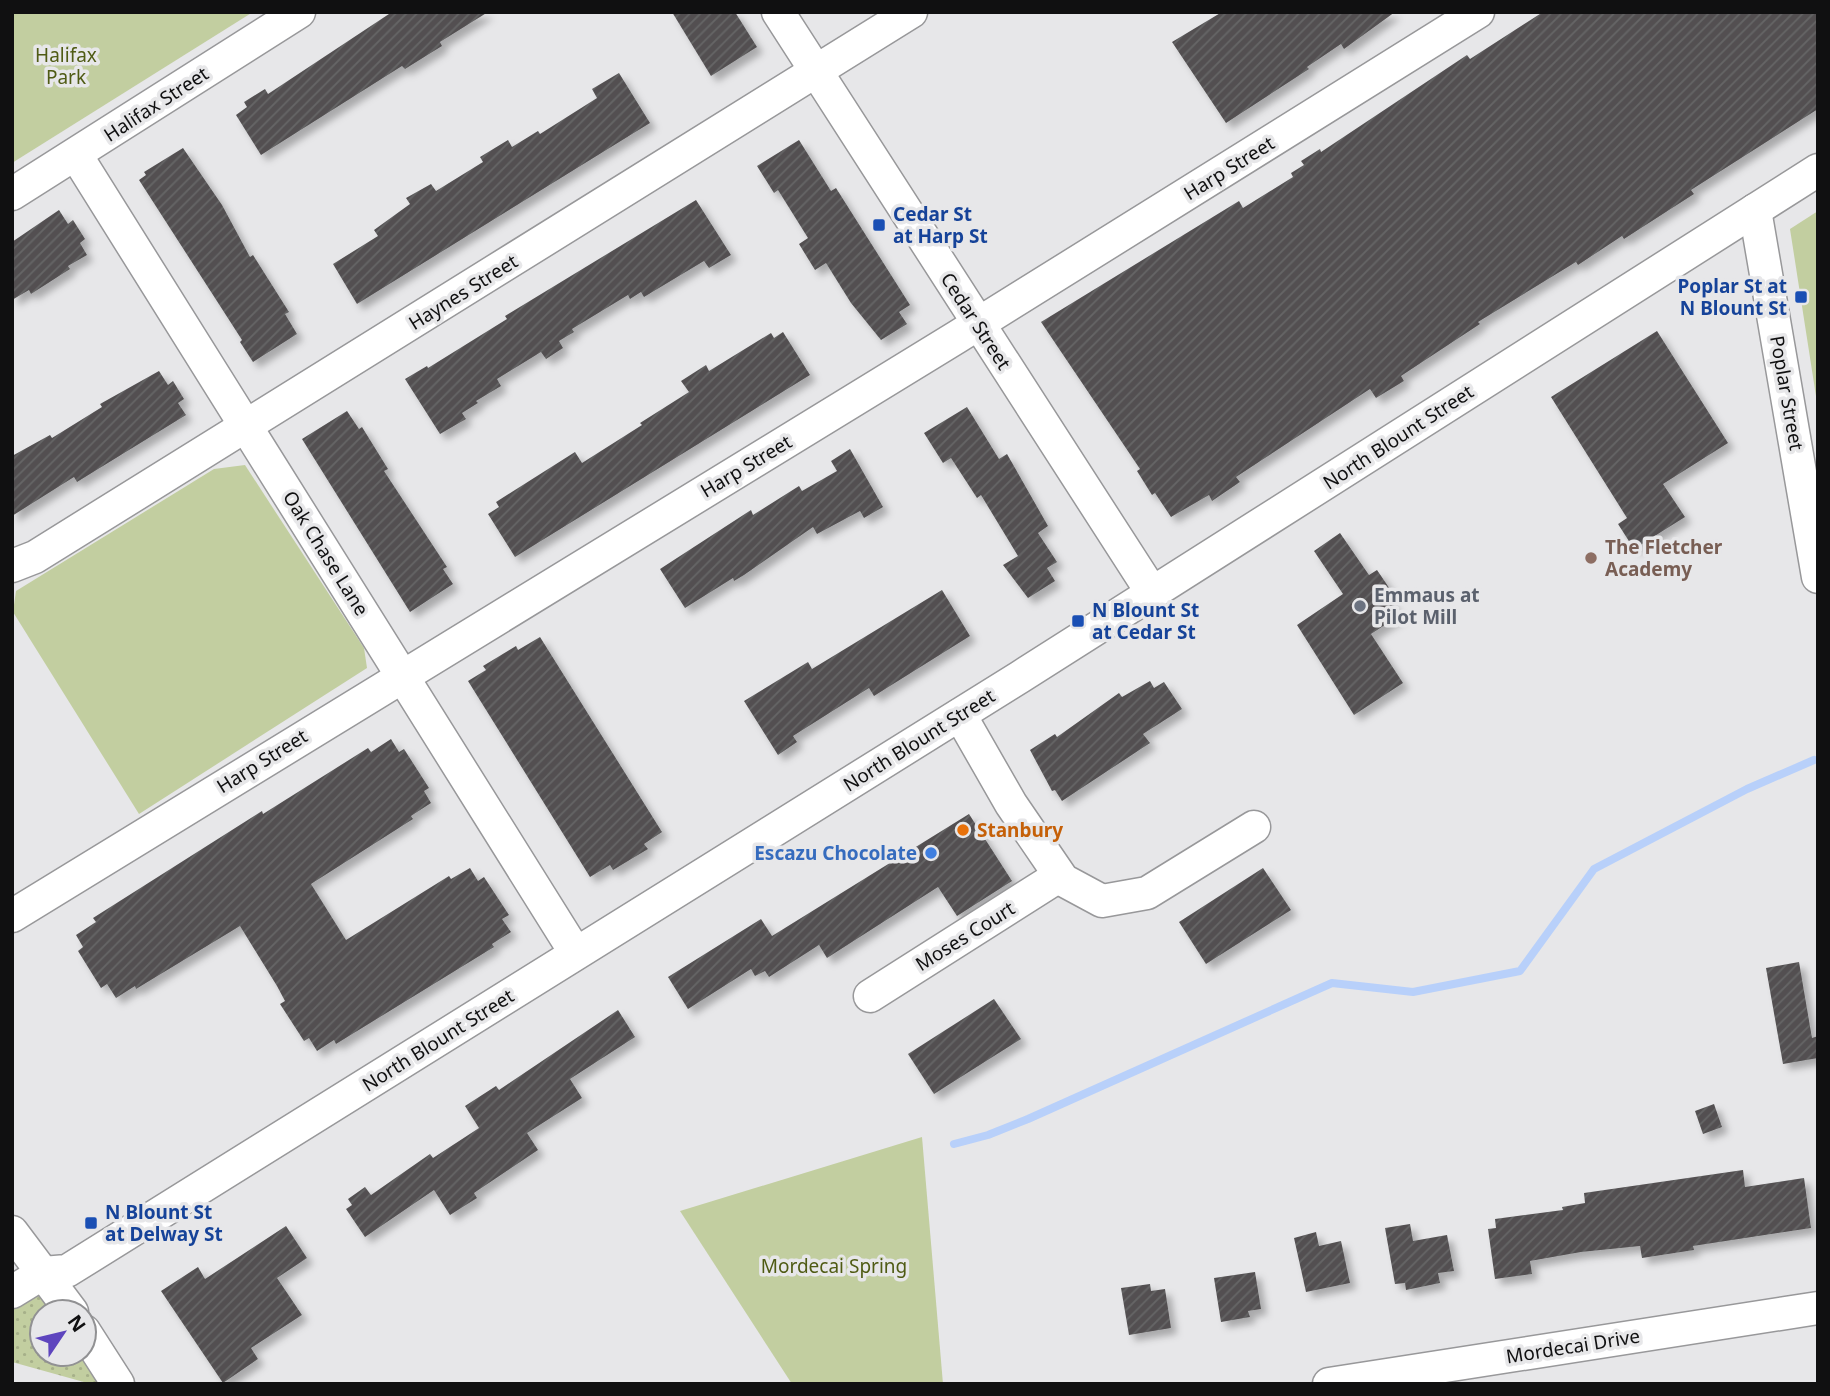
<svg xmlns="http://www.w3.org/2000/svg" width="1830" height="1396" font-family="'Noto Sans',sans-serif">
<style>
.grass{fill:url(#grass-dots)}
.park{fill:#c2cea0}
.lines{fill:none;stroke-linecap:round;stroke-linejoin:round}
.stream{stroke:#b8d0fa;stroke-width:8}
.building{fill:url(#building-hatch);filter:url(#shadow)}
.minor-casing{stroke:#98989a;stroke-width:35}
.minor{stroke:#fff;stroke-width:32}
.transit-dot{fill:#1a4fb4;stroke:#e7e7e9;stroke-width:2.5}
.education-dot{fill:#8d6e63;stroke:#e7e7e9;stroke-width:2.5}
.worship-dot{fill:#6b7280;stroke:#e7e7e9;stroke-width:2.5}
.food-dot{fill:#e8710a;stroke:#e7e7e9;stroke-width:2.5}
.shop-dot{fill:#3f7fe0;stroke:#e7e7e9;stroke-width:2.5}
.labels{text-anchor:middle;dominant-baseline:central;stroke-width:7;stroke-linejoin:round;paint-order:stroke}
.park-label{font-size:19px;fill:#4f5b14;stroke:#e7e7e9}
.street-label{font-size:19px;fill:#101011;stroke:#e7e7e9}
.transit-label{font-size:19px;font-weight:bold;fill:#164399;stroke:#e7e7e9;text-anchor:start}
.education-label{font-size:19px;font-weight:bold;fill:#785e54;stroke:#e7e7e9;text-anchor:start}
.worship-label{font-size:19px;font-weight:bold;fill:#5b616d;stroke:#e7e7e9;text-anchor:start}
.food-label{font-size:19px;font-weight:bold;fill:#c56008;stroke:#e7e7e9;text-anchor:start}
.shop-label{font-size:19px;font-weight:bold;fill:#366cbe;stroke:#e7e7e9;text-anchor:end}
</style>
<defs>
<pattern id="grass-dots" width="8" height="8" patternUnits="userSpaceOnUse" patternTransform="scale(1.75)"><rect width="8" height="8" fill="#c2cea0"/><path d="M2 2h.1M6 6h.1" fill="none" stroke="#a6b089" stroke-width="1.8" stroke-linecap="round"/></pattern>
<pattern id="building-hatch" width="6" height="6" patternUnits="userSpaceOnUse" patternTransform="scale(1.75)"><rect width="6" height="6" fill="#525051"/><path d="M-1 1l2-2M0 6l6-6M5 7l2-2" fill="none" stroke="#666566"/></pattern>
<filter id="shadow"><feDropShadow dx="6" dy="6" stdDeviation="3.5" flood-color="#0004"/></filter>
</defs>
<rect width="100%" height="100%" fill="#e7e7e9"/>
<path class="grass" d="M40,1292L66,1312H42V1354H84L111,1384H91L12,1362V1300Z"/>
<g class="park">
<path d="M12,12H253L12,163Z"/>
<path d="M1818,211V409L1790,229Z"/>
<path d="M245,465L364,648L367,668L139,814L13,612L16,591L214,469Z"/>
<path d="M922,1137L943,1384H792L680,1211Z"/>
</g>
<g class="lines">
<path class="stream" d="M954,1144L988,1135L1028,1119L1332,983L1413,992L1520,971L1594,869L1747,789L1814,760"/>
</g>
<g class="building">
<path d="M392,12H488L440,42L442,46L405,69L402,66L261,155L236,115L247,107L244,102L265,89L268,94Z"/>
<path d="M672,12H735L757,47L711,76Z"/>
<path d="M1222,12H1395L1344,49L1341,44L1307,67L1309,69L1226,123L1172,42Z"/>
<path d="M1543,12H1818V109L1691,190L1694,194L1624,239L1622,236L1578,265L1576,262L1478,322L1480,324L1401,376L1404,381L1376,398L1370,389L1236,477L1240,482L1212,501L1209,495L1171,517L1155,493L1152,495L1137,471L1140,469L1041,322L1239,201L1243,208L1293,177L1291,173L1304,165L1301,161L1320,149L1321,152L1467,55L1470,59Z"/>
<path d="M619,73L650,123L357,304L333,264L378,236L374,230L410,204L406,198L431,184L436,191L483,162L480,157L508,140L512,147L538,131L540,134L597,98L592,89Z"/>
<path d="M799,140L831,191L836,188L910,305L899,312L907,324L881,340L851,303L826,263L815,270L799,244L808,238L778,190L774,193L757,166Z"/>
<path d="M183,148L222,205L250,257L253,255L289,312L285,314L297,334L253,362L240,342L242,340L139,180L146,175L144,172Z"/>
<path d="M696,200L731,255L709,268L704,261L644,297L641,292L630,299L628,295L572,329L574,332L559,341L563,348L546,359L541,352L497,379L501,386L476,401L478,403L462,413L466,419L440,434L405,379L427,366L428,368L507,319L505,316Z"/>
<path d="M59,210L68,224L73,220L85,239L80,243L87,255L68,266L70,269L31,294L29,290L12,300V242Z"/>
<path d="M1657,331L1728,443L1663,484L1685,517L1634,549L1618,524L1627,518L1551,397Z"/>
<path d="M783,332L810,375L515,557L488,514L499,507L496,502L575,452L582,463L642,425L640,423L689,392L681,381L706,365L709,371L771,333L774,338Z"/>
<path d="M159,371L168,385L173,381L184,399L178,403L186,415L77,482L74,477L12,516V456L50,435L52,438L102,407L100,404Z"/>
<path d="M967,407L999,459L1007,454L1048,526L1038,533L1057,562L1047,568L1055,581L1028,598L1003,565L1018,556L981,495L977,498L951,458L943,463L924,433Z"/>
<path d="M347,411L359,429L362,427L388,469L384,471L447,567L443,569L453,584L410,612L302,439Z"/>
<path d="M850,449L883,507L864,518L860,511L817,534L813,527L744,575L734,581L733,578L685,608L660,569L751,510L753,515L799,486L802,491L837,471L831,461Z"/>
<path d="M1340,533L1369,575L1377,570L1392,592L1387,596L1400,615L1371,634L1403,683L1354,715L1297,625L1343,594L1314,551Z"/>
<path d="M942,590L970,636L874,696L869,688L793,736L797,742L778,755L744,701L808,662L812,669Z"/>
<path d="M540,637L662,832L644,844L648,849L613,870L610,865L590,877L468,681L486,670L483,666L516,646L518,650Z"/>
<path d="M1150,681L1154,688L1164,682L1182,709L1143,734L1150,743L1062,801L1055,790L1052,791L1030,750L1055,734L1057,737L1119,693L1122,697Z"/>
<path d="M391,739L399,752L404,749L429,788L424,791L431,803L411,816L413,819L311,884L346,940L449,876L451,879L470,868L478,881L484,877L509,915L502,919L511,932L492,944L494,947L336,1044L334,1040L317,1051L309,1038L304,1041L280,1004L285,1001L277,986L240,926L136,989L135,986L116,998L107,984L101,988L78,951L83,947L76,935L96,922L93,918L262,811L263,814L368,748L371,752Z"/>
<path d="M969,814L1012,881L957,916L938,887L827,958L819,945L769,977L765,971L755,976L751,969L688,1009L668,977L761,919L772,936Z"/>
<path d="M1263,868L1291,910L1206,964L1179,922Z"/>
<path d="M1799,962L1812,1038L1818,1036V1058L1783,1064L1766,968Z"/>
<path d="M994,999L1021,1039L934,1094L908,1054Z"/>
<path d="M618,1010L635,1037L570,1079L582,1098L527,1133L538,1150L474,1193L477,1198L450,1215L434,1190L365,1237L346,1209L352,1205L348,1199L365,1187L371,1195L430,1154L433,1158L479,1128L465,1106L496,1086L499,1090Z"/>
<path d="M1714,1104L1722,1127L1703,1134L1695,1111Z"/>
<path d="M1743,1170L1745,1187L1804,1178L1811,1228L1693,1246L1694,1250L1642,1258L1640,1246L1581,1252L1530,1261L1532,1274L1495,1279L1488,1229L1496,1228L1495,1219L1563,1210L1562,1207L1585,1203L1584,1193Z"/>
<path d="M1410,1224L1413,1241L1447,1235L1454,1271L1438,1273L1440,1283L1406,1290L1405,1283L1395,1284L1385,1228Z"/>
<path d="M286,1226L307,1258L277,1278L302,1315L251,1348L258,1359L223,1383L161,1291L198,1267L205,1279Z"/>
<path d="M1316,1232L1319,1246L1341,1241L1350,1283L1306,1292L1294,1238Z"/>
<path d="M1255,1272L1261,1309L1248,1311L1250,1317L1221,1322L1214,1278Z"/>
<path d="M1150,1284L1151,1291L1165,1289L1171,1328L1129,1335L1121,1288Z"/>
</g>
<g class="lines">
<g class="minor-casing">
<g id="minor">
<path d="M778,12L1153,594"/>
<path d="M76,155L575,952"/>
<path d="M12,194L299,12"/>
<path d="M1755,210L1818,577"/>
<path d="M12,566L35,557L911,12"/>
<path d="M960,715L1011,804L1063,880L1102,901L1147,893L1254,827"/>
<path d="M12,916L957,337L1478,12"/>
<path d="M870,996L1059,876"/>
<path d="M12,1232L72,1312"/>
<path d="M12,1292L43,1273L67,1271L1020,677L1818,170"/>
<path d="M84,1331L118,1384"/>
<path d="M1329,1384L1818,1308"/>
</g>
</g>
<use href="#minor" class="minor"/>
</g>
<g class="transit-dot">
<rect x="872" y="218" width="14" height="14" rx="3.5"/>
<rect x="1794" y="290" width="14" height="14" rx="3.5"/>
<rect x="1071" y="614" width="14" height="14" rx="3.5"/>
<rect x="84" y="1216" width="14" height="14" rx="3.5"/>
</g>
<circle class="education-dot" cx="1591" cy="558" r="7"/>
<circle class="worship-dot" cx="1360" cy="606" r="7"/>
<circle class="food-dot" cx="963" cy="830" r="7"/>
<circle class="shop-dot" cx="931" cy="853" r="7"/>
<g class="labels">
<g class="park-label">
<text x="66" y="55">Halifax<tspan x="66" dy="22">Park</tspan></text>
<text x="834" y="1266">Mordecai Spring</text>
</g>
<g class="street-label">
<text transform="translate(156 104) rotate(-33)">Halifax Street</text>
<text transform="translate(1229 168) rotate(-32)">Harp Street</text>
<text transform="translate(463 292) rotate(-32)">Haynes Street</text>
<text transform="translate(976 321) rotate(57)">Cedar Street</text>
<text transform="translate(1787 393) rotate(80)">Poplar Street</text>
<text transform="translate(1398 437) rotate(-33)">North Blount Street</text>
<text transform="translate(746 466) rotate(-31)">Harp Street</text>
<text transform="translate(326 553) rotate(58)">Oak Chase Lane</text>
<text transform="translate(919 740) rotate(-32)">North Blount Street</text>
<text transform="translate(262 761) rotate(-32)">Harp Street</text>
<text transform="translate(965 936) rotate(-32)">Moses Court</text>
<text transform="translate(438 1040) rotate(-32)">North Blount Street</text>
<text transform="translate(1573 1346) rotate(-9)">Mordecai Drive</text>
</g>
<g class="transit-label">
<text x="893" y="214">Cedar St<tspan x="893" dy="22">at Harp St</tspan></text>
<text x="1787" y="286" text-anchor="end">Poplar St at<tspan x="1787" dy="22">N Blount St</tspan></text>
<text x="1092" y="610">N Blount St<tspan x="1092" dy="22">at Cedar St</tspan></text>
<text x="105" y="1212">N Blount St<tspan x="105" dy="22">at Delway St</tspan></text>
</g>
<g class="education-label">
<text x="1605" y="547">The Fletcher<tspan x="1605" dy="22">Academy</tspan></text>
</g>
<g class="worship-label">
<text x="1374" y="595">Emmaus at<tspan x="1374" dy="22">Pilot Mill</tspan></text>
</g>
<g class="food-label">
<text x="977" y="830">Stanbury</text>
</g>
<g class="shop-label">
<text x="917" y="853">Escazu Chocolate</text>
</g>
</g>
<rect width="1830" height="1396" fill="none" stroke="#101011" stroke-width="28"/>
<g transform="translate(63 1333) rotate(55)"><circle r="33" fill="#e7e7e9" stroke="#919193" stroke-width="2"/>
<path d="M0-5L12 26L0 18L-12 26Z" fill="#5e45be"/>
<text y="-10" font-size="19" font-weight="bold" text-anchor="middle" fill="#101011">N</text>
</g>
</svg>
